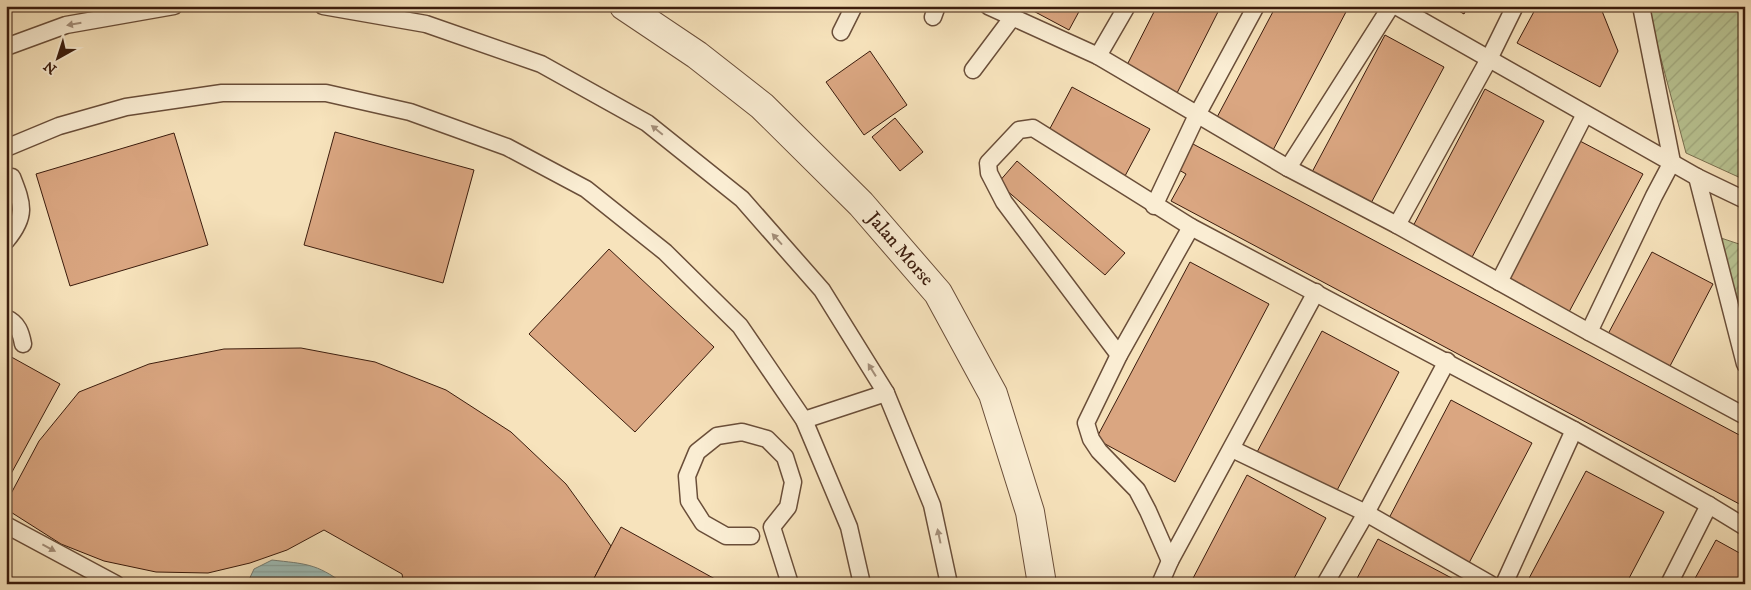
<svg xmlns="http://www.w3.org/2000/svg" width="1751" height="590" font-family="'IM FELL DW Pica',serif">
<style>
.garden{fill:url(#garden-furrows);stroke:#7a7050}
.water{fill:url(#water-rules);stroke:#767d73}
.building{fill:#daa681;stroke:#3b1c0d}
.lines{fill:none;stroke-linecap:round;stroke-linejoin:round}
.service-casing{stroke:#6a4e39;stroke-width:19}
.minor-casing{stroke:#6a4e39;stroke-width:30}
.service{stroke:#faedd3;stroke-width:16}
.minor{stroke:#faedd3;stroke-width:28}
.oneway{fill:#a48f7a}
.labels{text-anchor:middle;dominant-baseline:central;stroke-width:4;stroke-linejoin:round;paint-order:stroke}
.street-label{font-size:19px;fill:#3b1c0d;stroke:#faedd3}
</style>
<defs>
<pattern id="garden-furrows" width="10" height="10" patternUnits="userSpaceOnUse" patternTransform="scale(1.25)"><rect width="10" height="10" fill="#b9c493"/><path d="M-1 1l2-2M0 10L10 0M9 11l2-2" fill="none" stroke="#a0a87e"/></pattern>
<pattern id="water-rules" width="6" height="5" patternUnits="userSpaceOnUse" patternTransform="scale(1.25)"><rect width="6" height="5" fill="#9ebdb7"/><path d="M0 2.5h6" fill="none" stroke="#89a29c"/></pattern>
</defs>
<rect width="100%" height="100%" fill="#f7e3bc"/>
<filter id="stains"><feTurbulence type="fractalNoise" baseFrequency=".004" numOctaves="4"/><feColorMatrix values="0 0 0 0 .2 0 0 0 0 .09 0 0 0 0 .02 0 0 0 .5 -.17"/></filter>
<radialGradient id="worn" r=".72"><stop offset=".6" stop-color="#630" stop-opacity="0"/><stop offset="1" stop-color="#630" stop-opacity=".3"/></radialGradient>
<g class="garden">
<path d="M1647,6H1745V180L1686,153Z"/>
<path d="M1718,237L1745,246V322Z"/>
</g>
<path class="water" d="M272,560C305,564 316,563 344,584H247L254,569Z"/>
<g class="building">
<path d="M1024,6H1082L1069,30Z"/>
<path d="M1157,6H1221L1176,95L1127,65Z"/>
<path d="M1276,6H1341L1347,10L1272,152L1215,121Z"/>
<path d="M1450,6H1468L1464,14Z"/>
<path d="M1537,6H1600L1618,51L1600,87L1517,43Z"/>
<path d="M1385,35L1444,67L1370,205L1311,174Z"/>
<path d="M870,51L907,105L864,135L826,82Z"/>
<path d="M1072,87L1150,129L1125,176L1047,134Z"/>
<path d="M1485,89L1544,121L1470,261L1411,230Z"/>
<path d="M895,118L923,152L900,171L872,137Z"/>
<path d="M335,132L474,170L443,283L304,245Z"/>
<path d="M174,133L208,245L70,286L36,174Z"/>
<path d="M1578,140L1643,174L1569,312L1505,278Z"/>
<path d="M1193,144L1745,438V507L1171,201L1186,174L1179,170Z"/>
<path d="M1017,161L1125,253L1105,275L998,183Z"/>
<path d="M609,249L714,347L635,432L529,334Z"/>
<path d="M1652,252L1713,284L1670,366L1608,334Z"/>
<path d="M1190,262L1269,304L1175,482L1096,439Z"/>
<path d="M1322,331L1399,372L1334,496L1256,454Z"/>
<path d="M301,348L375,362L446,390L511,432L566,484L611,546L591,584H404L402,574L324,530L287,550L250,563L208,573L156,572L104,561L61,544L6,509V503L39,441L79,392L149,364L224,349Z"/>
<path d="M6,354L60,384L6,483Z"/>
<path d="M1451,400L1532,443L1469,563L1388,520Z"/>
<path d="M1586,471L1664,512L1626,584H1526Z"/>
<path d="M1247,475L1326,518L1291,584H1190Z"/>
<path d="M621,527L724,584H591Z"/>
<path d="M1378,539L1461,583V584H1354Z"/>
<path d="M1716,540L1745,556V584H1692Z"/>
</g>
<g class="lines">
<g class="service-casing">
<g id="service">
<path d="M323,6L426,24L541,64L647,123L742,199L822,290L886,393L932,505L949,584"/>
<path d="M988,6L1098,56L1288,168L1397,225L1589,332L1745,416"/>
<path d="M1396,6L1697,177L1745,200"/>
<path d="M933,17L937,6"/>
<path d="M841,32L854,6"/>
<path d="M6,47L66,25L174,6"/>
<path d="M1098,56L1127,6"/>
<path d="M973,70L1012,18"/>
<path d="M6,148L59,126L126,107L222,93H326L410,112L507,147L586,189L665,252L740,326L804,420L849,527L862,584"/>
<path d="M1288,168L1391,6"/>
<path d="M1697,177L1745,364"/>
<path d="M1154,206L1197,115L1256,6"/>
<path d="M1397,225L1489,59L1515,6"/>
<path d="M6,241C27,216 23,205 12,177"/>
<path d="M1499,282L1585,114"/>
<path d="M6,318C18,323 21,333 23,344"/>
<path d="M1589,332L1654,196L1672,162L1641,6"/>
<path d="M1119,355L1004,202L989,173L988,163L1019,130L1033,128L1191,227L1574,430L1709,505L1745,527"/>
<path d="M804,420L886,393"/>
<path d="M1232,449L1366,513L1490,584"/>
<path d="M6,525L116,584"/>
<path d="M751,536H726L703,523L689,501L687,476L697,452L717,436L742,432L767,439L785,457L793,482L788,507L772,527L790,584"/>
<path d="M1170,561L1148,511L1137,490L1099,451L1091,439L1086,423L1119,355L1191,227"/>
<path d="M1160,584L1170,561L1316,292"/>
<path d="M1325,584L1366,513L1447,361"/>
<path d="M1504,584L1574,430"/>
<path d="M1669,584L1709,505"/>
</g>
</g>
<g class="minor-casing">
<path id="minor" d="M624,6L697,55L762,106L861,204L938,293L993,394L1030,512L1042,584"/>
</g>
<use href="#service" class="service"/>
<use href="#minor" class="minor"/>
</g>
<defs><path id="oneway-solid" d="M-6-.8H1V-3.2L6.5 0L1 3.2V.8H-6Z" transform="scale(1.25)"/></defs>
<g class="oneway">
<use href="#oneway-solid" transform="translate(74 24) rotate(170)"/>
<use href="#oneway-solid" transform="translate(657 130) rotate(-141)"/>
<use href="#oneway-solid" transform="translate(777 239) rotate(-132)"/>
<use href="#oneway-solid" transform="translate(872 370) rotate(-122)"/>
<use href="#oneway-solid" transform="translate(939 536) rotate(-102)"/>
<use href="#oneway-solid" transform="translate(49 548) rotate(28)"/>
</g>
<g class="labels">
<g class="street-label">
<text transform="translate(900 249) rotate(49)">Jalan Morse</text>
</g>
</g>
<rect width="1751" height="590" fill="none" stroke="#f7e3bc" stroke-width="25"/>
<rect x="8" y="8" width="1736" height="575" fill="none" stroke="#3b1c0d" stroke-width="2.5"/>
<rect x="12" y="12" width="1726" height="565" fill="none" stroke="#3b1c0d"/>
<g transform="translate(58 58) rotate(219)" stroke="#faedd3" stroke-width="4" paint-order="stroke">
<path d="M0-4L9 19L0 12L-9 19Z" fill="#3b1c0d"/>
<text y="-8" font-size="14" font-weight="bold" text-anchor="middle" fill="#3b1c0d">N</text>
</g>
<rect width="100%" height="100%" filter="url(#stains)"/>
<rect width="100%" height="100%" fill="url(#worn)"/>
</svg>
